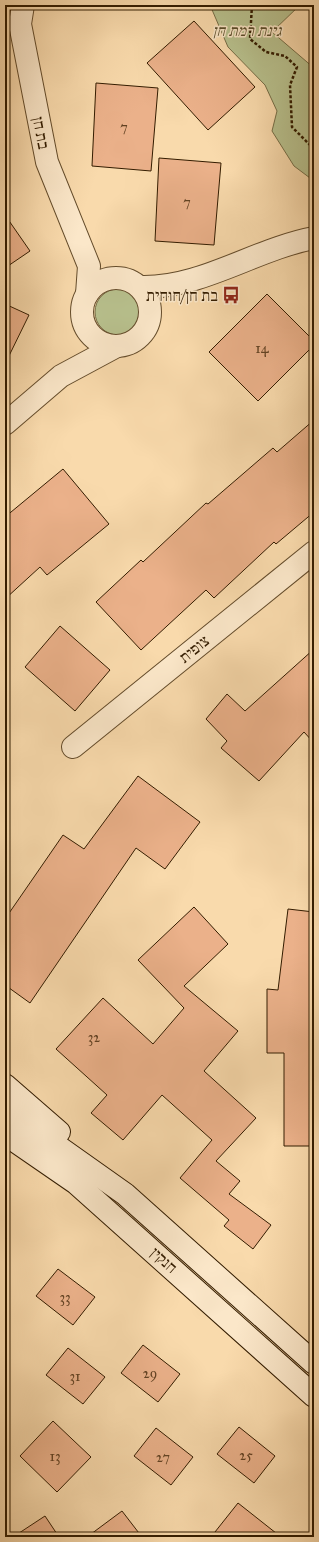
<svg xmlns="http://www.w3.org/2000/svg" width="319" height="1542" font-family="'IM FELL Great Primer','Frank Ruhl Libre',serif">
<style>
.green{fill:#b8c18e;stroke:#766e47}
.building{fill:#ebb18a;stroke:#331c00}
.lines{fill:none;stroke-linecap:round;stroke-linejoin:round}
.minor-casing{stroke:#644c2b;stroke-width:24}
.secondary-casing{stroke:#331c00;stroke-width:24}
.path{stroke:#331c00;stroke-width:2.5;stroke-dasharray:3 2;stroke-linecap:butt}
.minor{stroke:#fbe7c9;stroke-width:22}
.secondary{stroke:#fbe7c9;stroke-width:22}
.labels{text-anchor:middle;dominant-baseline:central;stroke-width:3;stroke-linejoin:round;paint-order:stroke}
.number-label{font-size:14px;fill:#614122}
.park-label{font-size:16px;font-style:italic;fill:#5b4e2b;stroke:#fbe7c9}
.street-label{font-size:16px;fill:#331c00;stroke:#fbe7c9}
.poi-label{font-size:16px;fill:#331c00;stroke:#fbe7c9;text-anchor:end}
</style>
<rect width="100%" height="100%" fill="#f9daac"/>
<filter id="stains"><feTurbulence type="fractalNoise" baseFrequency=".005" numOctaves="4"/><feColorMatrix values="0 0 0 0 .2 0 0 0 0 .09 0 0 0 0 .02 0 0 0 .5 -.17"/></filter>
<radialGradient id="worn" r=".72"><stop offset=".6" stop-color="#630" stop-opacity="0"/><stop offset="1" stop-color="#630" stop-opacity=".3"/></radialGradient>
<g class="green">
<path d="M210,5H300L272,32L314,68V181L294,166L272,131L277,111L265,85L228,47Z"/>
<circle cx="118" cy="312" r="23"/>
</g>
<g class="building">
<path d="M194,21L255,87L208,130L147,63Z"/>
<path d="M96,83L158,88L151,171L92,166Z"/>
<path d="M159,158L221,163L214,245L155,241Z"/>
<path d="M5,215L30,251L5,268Z"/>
<path d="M267,294L314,341V345L258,401L209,352Z"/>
<path d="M5,304L29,315L5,364Z"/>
<path d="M314,420V512L276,544L274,542L214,598L206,590L141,650L96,602L141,560L143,562L206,503L208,504L273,448L277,452Z"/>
<path d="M63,469L109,524L47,575L40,567L5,599V517Z"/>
<path d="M60,626L110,670L75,711L25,667Z"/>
<path d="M314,649V743L304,732L259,781L221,748L227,741L206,719L227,694L245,711Z"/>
<path d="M138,776L200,822L165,869L136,848L30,1003L5,985V919L63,835L84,849Z"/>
<path d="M194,907L228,944L184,986L238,1031L204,1071L256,1118L216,1161L240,1181L229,1194L271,1225L253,1249L224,1226L229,1220L180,1178L212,1140L162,1095L123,1140L91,1113L107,1095L56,1049L103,998L153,1044L184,1008L138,960Z"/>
<path d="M288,909L314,912V1146H284V1053H267V989L278,990Z"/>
<path d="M58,1269L95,1297L73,1325L36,1296Z"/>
<path d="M143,1345L180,1374L158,1402L121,1373Z"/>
<path d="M68,1348L105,1377L83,1404L46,1375Z"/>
<path d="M53,1421L91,1457L57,1492L20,1456Z"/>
<path d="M239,1427L275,1456L254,1483L217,1454Z"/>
<path d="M156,1428L193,1457L171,1485L134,1456Z"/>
<path d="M238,1503L281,1537H211Z"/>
<path d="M122,1511L142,1537H87Z"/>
<path d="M45,1516L59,1537H13Z"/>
</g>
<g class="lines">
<g class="minor-casing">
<g id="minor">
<path d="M23,5L20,24L47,162L89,266L87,294"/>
<circle cx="116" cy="312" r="34"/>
<path d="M140,287C201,289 255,249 314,238"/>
<path d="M5,424L61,376L115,347"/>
<path d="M73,747L314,552"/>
</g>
</g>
<g class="secondary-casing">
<g id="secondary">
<path d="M5,1085L59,1132"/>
<path d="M5,1109L125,1194L314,1363"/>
<path d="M5,1134L76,1183L314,1396"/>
</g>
</g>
<path class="path" d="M252,5L250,39L266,52L285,56L297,67L290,85L292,127L314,149"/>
<use href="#minor" class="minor"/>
<use href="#secondary" class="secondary"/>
</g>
<defs>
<g id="bus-bare" transform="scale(1.38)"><path d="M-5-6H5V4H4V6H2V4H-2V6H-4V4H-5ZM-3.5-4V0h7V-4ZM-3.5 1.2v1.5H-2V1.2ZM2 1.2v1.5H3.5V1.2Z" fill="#8f2418" stroke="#fbe7c9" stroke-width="2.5" paint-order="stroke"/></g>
</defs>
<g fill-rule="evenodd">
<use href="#bus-bare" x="231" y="295"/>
</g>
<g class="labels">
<g class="number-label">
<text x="124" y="127">7</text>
<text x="187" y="202">7</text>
<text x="262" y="348">14</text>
<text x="94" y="1037">32</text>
<text x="65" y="1297">33</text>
<text x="150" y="1373">29</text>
<text x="75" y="1376">31</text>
<text x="246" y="1455">25</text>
<text x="55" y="1456">13</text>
<text x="163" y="1457">27</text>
</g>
<g class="park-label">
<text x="247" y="30">גינת רמת חן</text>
</g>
<g class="street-label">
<text transform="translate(41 133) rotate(79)">בת חן</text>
<text transform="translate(194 649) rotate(-39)">צופית</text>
<text transform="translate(164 1260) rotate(42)">חנקין</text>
</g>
<g class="poi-label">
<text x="218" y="295">בת חן/חוחית</text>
</g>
</g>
<rect width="319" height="1542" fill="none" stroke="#f9daac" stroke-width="20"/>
<rect x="6" y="6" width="307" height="1530" fill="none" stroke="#331c00" stroke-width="2"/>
<rect x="10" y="10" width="299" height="1522" fill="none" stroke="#331c00"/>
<rect width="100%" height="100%" filter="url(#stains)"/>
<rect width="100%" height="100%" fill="url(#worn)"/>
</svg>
